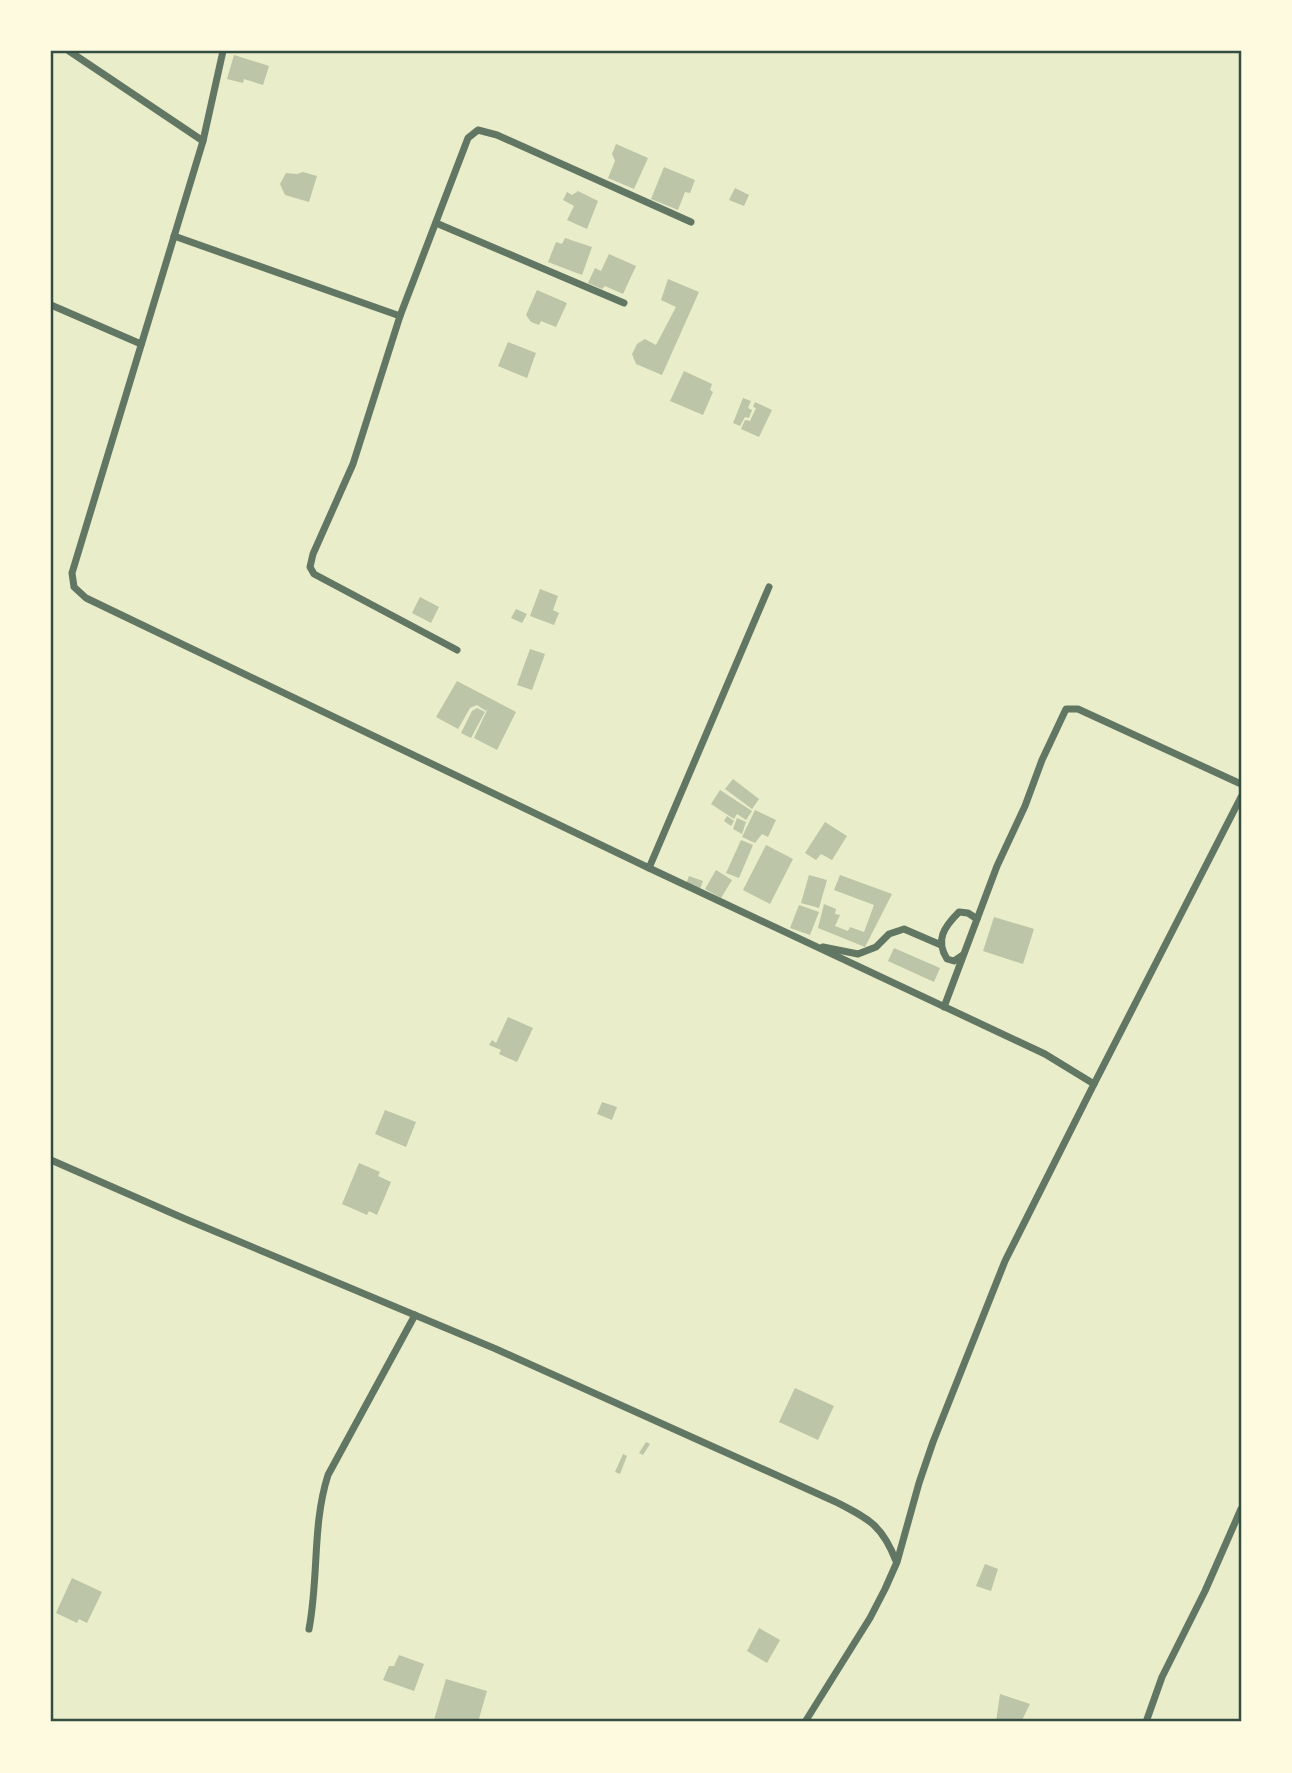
<svg xmlns="http://www.w3.org/2000/svg" width="1292" height="1773" font-family="Inter,sans-serif">
<style>
.building{fill:#bcc5a7}
.lines{fill:none;stroke-linecap:round;stroke-linejoin:round}
.minor{stroke:#617663;stroke-width:7}
.neatline{fill:none;stroke:#344e41;stroke-width:2.5}
</style>
<rect width="100%" height="100%" fill="#e9edc9"/>
<g class="building">
<path d="M234,55L269,66L263,85L244,79L243,83L227,79Z"/>
<path d="M616,144L648,158L634,189L608,178L615,161L612,154Z"/>
<path d="M664,167L695,180L690,193L685,192L678,210L651,199Z"/>
<path d="M303,172L317,176L309,202L285,195L280,184L286,173L297,174Z"/>
<path d="M735,188L749,195L744,206L729,200Z"/>
<path d="M578,191L598,201L587,229L567,220L574,206L563,200L567,192L572,195Z"/>
<path d="M565,238L592,247L582,275L548,262L556,242L562,244Z"/>
<path d="M609,254L636,266L623,294L605,286L602,289L588,283L595,268L601,271Z"/>
<path d="M668,279L699,292L662,375L636,364L632,354L637,344L645,339L656,345L676,307L661,300Z"/>
<path d="M537,290L567,303L556,327L541,321L539,325L531,322L526,315Z"/>
<path d="M508,342L536,353L527,378L498,366Z"/>
<path d="M684,371L712,384L710,390L713,392L703,415L670,401Z"/>
<path d="M743,398L751,401L748,408L752,410L749,418L745,417L740,426L733,423Z"/>
<path d="M755,402L772,410L759,437L741,429L745,420L750,421L756,408L753,407Z"/>
<path d="M540,589L558,596L553,610L559,613L554,625L530,616Z"/>
<path d="M420,597L439,607L431,623L412,613Z"/>
<path d="M516,609L527,614L522,623L511,618Z"/>
<path d="M530,649L545,654L532,690L517,685Z"/>
<path d="M457,681L516,712L497,750L474,738L488,708L486,711L477,705L470,708L458,729L436,717Z"/>
<path d="M477,708L485,712L471,738L461,733L472,711Z"/>
<path d="M733,779L759,799L752,809L725,789Z"/>
<path d="M720,790L752,811L746,820L737,814L734,819L711,804Z"/>
<path d="M755,810L776,820L768,837L762,834L755,843L742,837Z"/>
<path d="M727,816L734,821L731,826L724,821Z"/>
<path d="M737,818L746,822L742,834L733,829Z"/>
<path d="M825,822L847,836L832,860L821,854L816,860L805,853Z"/>
<path d="M741,840L753,845L739,878L726,873Z"/>
<path d="M766,845L793,859L770,904L743,890Z"/>
<path d="M716,870L732,880L721,898L705,889Z"/>
<path d="M809,875L827,880L819,908L801,903Z"/>
<path d="M840,875L892,894L865,947L818,928L824,904L836,909L835,914L840,915L835,926L848,931L850,927L864,932L874,905L834,890Z"/>
<path d="M689,876L703,881L700,889L686,884Z"/>
<path d="M799,905L819,912L810,935L790,928Z"/>
<path d="M994,917L1034,929L1023,964L983,951Z"/>
<path d="M894,948L940,968L934,982L888,961Z"/>
<path d="M508,1017L533,1028L517,1062L499,1054L501,1050L489,1045L492,1040L496,1043Z"/>
<path d="M602,1102L617,1107L612,1120L597,1114Z"/>
<path d="M385,1110L416,1122L406,1147L375,1134Z"/>
<path d="M359,1163L380,1172L378,1176L391,1182L377,1215L369,1211L367,1215L342,1204Z"/>
<path d="M795,1388L834,1406L818,1440L779,1422Z"/>
<path d="M646,1442L650,1444L643,1455L639,1453Z"/>
<path d="M623,1454L627,1456L620,1474L615,1472Z"/>
<path d="M985,1564L998,1569L991,1591L976,1586Z"/>
<path d="M72,1578L102,1592L87,1623L79,1619L77,1623L56,1613Z"/>
<path d="M759,1628L780,1640L767,1663L747,1651Z"/>
<path d="M399,1655L424,1664L414,1691L383,1680L389,1666H394Z"/>
<path d="M446,1679L487,1691L478,1722H441L434,1720Z"/>
<path d="M1000,1694L1030,1704L1021,1722H996Z"/>
</g>
<g class="lines">
<g class="minor">
<path d="M69,51L203,141L72,573L74,587L86,598L649,868L1045,1054L1094,1084L1005,1261L933,1442L919,1483L897,1562L885,1589L870,1618L805,1722"/>
<path d="M203,141L223,51"/>
<path d="M436,223L624,303"/>
<path d="M174,236L400,316L468,138L478,130L497,135L691,222"/>
<path d="M51,305L141,344"/>
<path d="M400,316L353,464L313,554L310,567L314,574L457,650"/>
<path d="M649,868L769,587"/>
<path d="M823,947L858,954L876,947L889,934L904,929L941,945"/>
<path d="M963,955L954,961L947,959C935,940 944,927 959,912L968,913L977,919"/>
<path d="M944,1007L997,866L1025,806L1042,760L1066,709H1078L1241,784"/>
<path d="M1094,1084L1241,797"/>
<path d="M51,1160L183,1218L496,1349L836,1502C869,1519 882,1525 896,1561"/>
<path d="M309,1629C319,1577 312,1525 328,1475L415,1315"/>
<path d="M1146,1722L1162,1677L1205,1591L1241,1509"/>
</g>
</g>
<rect width="1292" height="1773" fill="none" stroke="#fefae0" stroke-width="105"/>
<rect x="52" y="52" width="1188" height="1668" class="neatline"/>
</svg>
